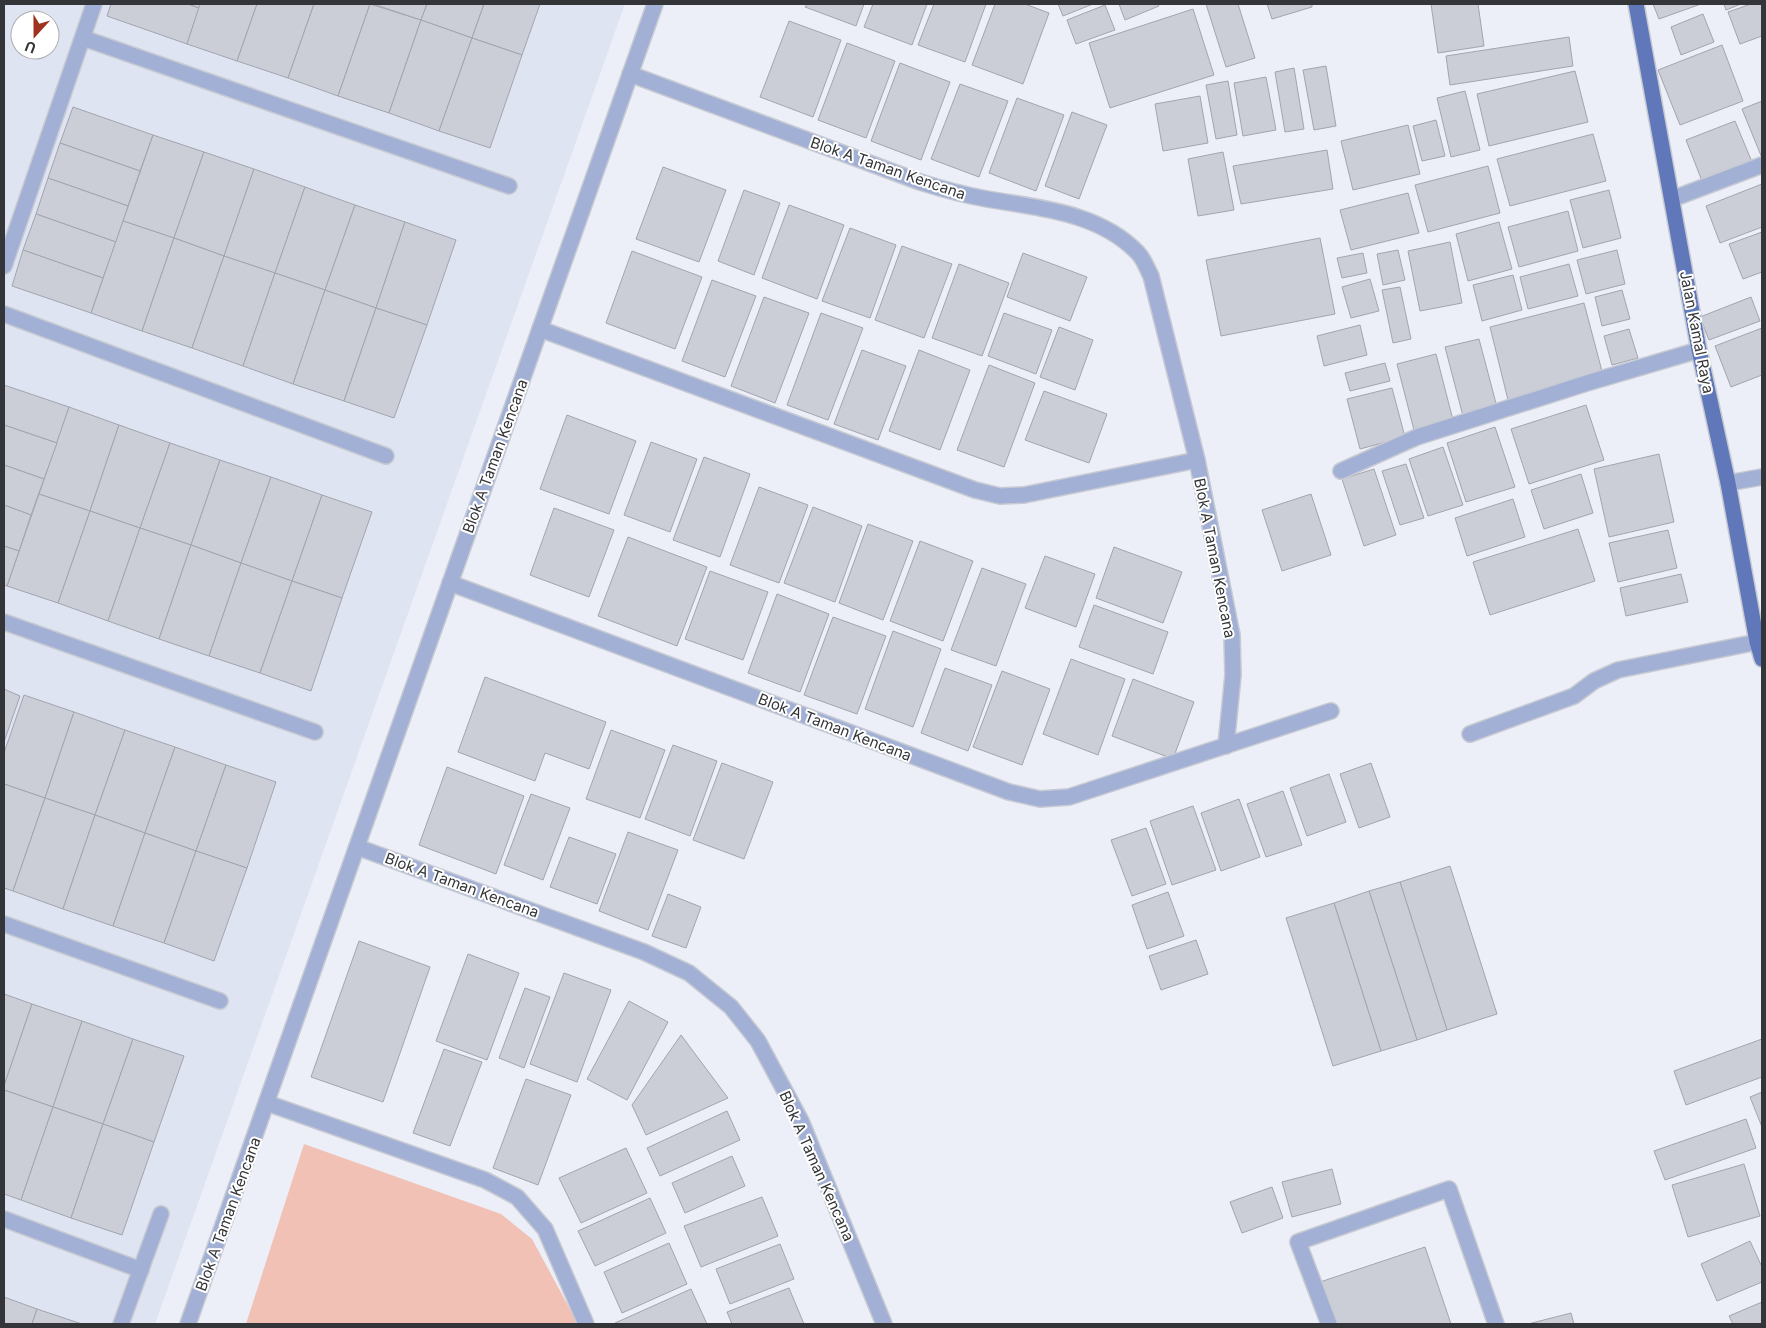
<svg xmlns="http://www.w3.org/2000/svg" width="1766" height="1328" font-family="Inter,sans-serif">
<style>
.built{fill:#dfe4f3;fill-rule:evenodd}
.green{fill:#f1c1b6}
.building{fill:#cbced6;stroke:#a2a5ad}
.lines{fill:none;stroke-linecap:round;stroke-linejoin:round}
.minor-casing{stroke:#c7cad2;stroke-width:18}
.major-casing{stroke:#c7cad2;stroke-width:18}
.minor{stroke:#a1b0d4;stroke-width:15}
.major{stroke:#6078ba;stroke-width:15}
.labels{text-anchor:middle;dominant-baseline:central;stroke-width:4;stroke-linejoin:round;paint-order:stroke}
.street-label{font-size:15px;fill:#343538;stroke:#fff}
</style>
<rect width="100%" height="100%" fill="#eceff8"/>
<path class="built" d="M4,4H625L155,1324H4ZM20,20H50V50H20Z"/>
<path class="green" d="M304,1144L501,1214L532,1239L578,1324H246Z"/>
<g class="building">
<path d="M111,4H188L199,8L187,44L107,16Z"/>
<path d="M188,4H200L199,8Z"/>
<path d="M200,4H257L237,61L187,44Z"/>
<path d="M257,4H314L288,78L237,61Z"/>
<path d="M314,4H370L338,96L288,78Z"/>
<path d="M370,4L421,20L389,113L338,96Z"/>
<path d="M373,4H427L421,20Z"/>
<path d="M427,4H484L472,38L421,20Z"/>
<path d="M484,4H540L522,55L472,38Z"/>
<path d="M807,4H864L856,26L805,7Z"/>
<path d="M873,4H927L912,45L864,27Z"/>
<path d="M934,4H986L965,62L918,45Z"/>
<path d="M995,4H1025L1049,13L1023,84L972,65Z"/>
<path d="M1058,4H1093L1063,16Z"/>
<path d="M1119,4H1158L1159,6L1125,20Z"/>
<path d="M1206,4H1238L1255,58L1226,67Z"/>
<path d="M1267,4H1312V7L1272,19Z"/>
<path d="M1431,4H1478L1484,46L1438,53Z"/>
<path d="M1653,4H1701L1659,19Z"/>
<path d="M1724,4H1741L1726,10Z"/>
<path d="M1751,4H1762V36L1740,44L1728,12Z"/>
<path d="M1105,5L1115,30L1076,44L1067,20Z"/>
<path d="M1193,9L1214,75L1110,108L1089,43Z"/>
<path d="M1703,14L1714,42L1681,55L1671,27Z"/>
<path d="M421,20L472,38L439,131L389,113Z"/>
<path d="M789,21L841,40L813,117L760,97Z"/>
<path d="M1569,37L1573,66L1450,85L1446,56Z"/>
<path d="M472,38L522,55L490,148L439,131Z"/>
<path d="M847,43L895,61L866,138L818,120Z"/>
<path d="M1722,45L1743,101L1680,125L1658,70Z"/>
<path d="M900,63L950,82L921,160L871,141Z"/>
<path d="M1326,66L1336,126L1314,130L1303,70Z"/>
<path d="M1294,68L1304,129L1285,132L1275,72Z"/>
<path d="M1575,71L1588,122L1489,146L1477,94Z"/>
<path d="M1266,77L1276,130L1243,136L1234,83Z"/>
<path d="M1228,81L1237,135L1216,139L1206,85Z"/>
<path d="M960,84L1008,101L979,177L931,159Z"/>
<path d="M1465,91L1480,150L1451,157L1437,98Z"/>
<path d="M1200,96L1208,143L1163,151L1155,104Z"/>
<path d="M1017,98L1064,115L1036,191L989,173Z"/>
<path d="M1762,101V158L1742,109Z"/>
<path d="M73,107L153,135L140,171L60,143Z"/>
<path d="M1072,112L1107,125L1079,199L1045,186Z"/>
<path d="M1436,120L1445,156L1422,161L1413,126Z"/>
<path d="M1735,121L1752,162L1702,181L1686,140Z"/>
<path d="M1408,125L1420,174L1353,190L1341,141Z"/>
<path d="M1593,134L1606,181L1510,206L1497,159Z"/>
<path d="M153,135L204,152L174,238L123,221Z"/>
<path d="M60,143L140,171L128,206L48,178Z"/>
<path d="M1327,150L1333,189L1241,204L1233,166Z"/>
<path d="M204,152L254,169L224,256L174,238Z"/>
<path d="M1223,152L1234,210L1198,216L1188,159Z"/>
<path d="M1488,166L1500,213L1428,232L1415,185Z"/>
<path d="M663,167L726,190L699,262L636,239Z"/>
<path d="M254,169L305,187L275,273L224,256Z"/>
<path d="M48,178L128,206L116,242L36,214Z"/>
<path d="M1762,184V227L1720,243L1706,206Z"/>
<path d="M305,187L355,205L325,290L275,273Z"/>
<path d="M744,190L780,203L754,275L718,261Z"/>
<path d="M1609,190L1621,238L1583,248L1570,200Z"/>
<path d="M1408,193L1419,233L1351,250L1340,210Z"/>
<path d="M355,205L405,222L376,308L325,290Z"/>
<path d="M789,205L844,225L817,299L762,278Z"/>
<path d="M1568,211L1578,251L1519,267L1508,227Z"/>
<path d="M36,214L116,242L103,278L23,250Z"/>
<path d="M123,221L174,238L142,331L91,313Z"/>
<path d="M405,222L456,240L427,325L376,308Z"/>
<path d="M1499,222L1512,269L1468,281L1456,234Z"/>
<path d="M850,228L896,245L870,318L822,301Z"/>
<path d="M1762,232V272L1743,279L1729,244Z"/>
<path d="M174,238L224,256L192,348L142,331Z"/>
<path d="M1320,238L1335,314L1221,336L1206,260Z"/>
<path d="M1450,242L1462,303L1420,311L1408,251Z"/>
<path d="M902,246L952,264L924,338L875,320Z"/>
<path d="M23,250L103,278L91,313L12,286Z"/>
<path d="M1398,250L1405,280L1383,285L1377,254Z"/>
<path d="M1617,250L1625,284L1586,294L1577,260Z"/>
<path d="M632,251L702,277L675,349L606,323Z"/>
<path d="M1023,253L1087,277L1070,321L1007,297Z"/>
<path d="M1363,253L1367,273L1342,278L1337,258Z"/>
<path d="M224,256L275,273L243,366L192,348Z"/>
<path d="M959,264L1009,283L982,356L932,338Z"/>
<path d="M1569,264L1578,296L1528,309L1520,277Z"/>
<path d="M275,273L325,290L293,384L243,366Z"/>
<path d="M1513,275L1522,310L1482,321L1473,285Z"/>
<path d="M1370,279L1379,311L1351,318L1342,287Z"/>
<path d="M712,280L756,296L725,377L682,361Z"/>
<path d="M1400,287L1411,339L1393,343L1382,290Z"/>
<path d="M325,290L376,308L344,401L293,384Z"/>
<path d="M1622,290L1630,319L1602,326L1595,297Z"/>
<path d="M764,297L809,313L775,403L731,386Z"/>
<path d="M1751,297L1760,321L1709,340L1700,317Z"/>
<path d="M1584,303L1603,375L1508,400L1490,327Z"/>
<path d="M376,308L427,325L394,418L344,401Z"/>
<path d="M821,313L863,328L828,420L787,405Z"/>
<path d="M1004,313L1052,330L1036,374L988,356Z"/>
<path d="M1360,325L1367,355L1324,366L1317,336Z"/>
<path d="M1059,327L1093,340L1075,390L1040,377Z"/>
<path d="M1762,328V375L1731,387L1715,346Z"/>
<path d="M1629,329L1638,358L1612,365L1604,336Z"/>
<path d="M1479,339L1497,407L1463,416L1445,347Z"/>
<path d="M862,350L906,366L878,440L834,424Z"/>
<path d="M919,350L970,370L940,450L889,431Z"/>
<path d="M1436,354L1453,420L1414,430L1397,364Z"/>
<path d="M1385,363L1390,381L1350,391L1345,373Z"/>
<path d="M989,365L1035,383L1004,467L957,450Z"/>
<path d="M4,385L69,407L57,443L4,425Z"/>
<path d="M1392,388L1405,437L1360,449L1347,399Z"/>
<path d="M1044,391L1107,414L1089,463L1025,440Z"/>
<path d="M1586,405L1604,460L1529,484L1511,429Z"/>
<path d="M69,407L119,425L90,511L39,494Z"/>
<path d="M567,415L636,441L609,514L540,489Z"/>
<path d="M4,425L57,443L44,479L4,465Z"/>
<path d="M119,425L170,443L140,528L90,511Z"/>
<path d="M1495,427L1515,487L1466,502L1447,443Z"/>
<path d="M651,442L697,459L670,532L624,515Z"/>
<path d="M170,443L220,460L191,545L140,528Z"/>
<path d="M1443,447L1463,505L1428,516L1409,459Z"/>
<path d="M1659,454L1674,522L1609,537L1594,469Z"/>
<path d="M704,457L750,474L720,557L673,540Z"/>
<path d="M220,460L271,477L241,563L191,545Z"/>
<path d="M1406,464L1424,518L1400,525L1382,471Z"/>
<path d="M4,465L44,479L31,515L4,505Z"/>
<path d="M1374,469L1396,535L1364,546L1342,479Z"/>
<path d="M1581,474L1593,513L1544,529L1531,490Z"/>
<path d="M271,477L322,495L292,581L241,563Z"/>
<path d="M759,487L808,505L779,583L730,565Z"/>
<path d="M39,494L90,511L58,603L7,586Z"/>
<path d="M1311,494L1331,555L1282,571L1262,510Z"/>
<path d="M322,495L372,512L342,598L292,581Z"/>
<path d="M1513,499L1525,537L1467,556L1455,518Z"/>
<path d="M4,505L31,515L19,551L4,546Z"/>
<path d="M813,507L862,526L835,602L784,583Z"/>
<path d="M554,508L614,530L589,597L530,575Z"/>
<path d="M90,511L140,528L108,621L58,603Z"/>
<path d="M868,524L913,541L883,620L839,603Z"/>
<path d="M140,528L191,545L159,639L108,621Z"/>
<path d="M1578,529L1595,581L1490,615L1473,562Z"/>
<path d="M1668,530L1677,568L1618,582L1609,543Z"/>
<path d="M628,537L707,567L677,646L598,616Z"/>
<path d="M920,541L973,561L943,641L890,621Z"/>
<path d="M191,545L241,563L209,656L159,639Z"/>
<path d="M4,546L19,551L7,586L4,585Z"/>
<path d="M1114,547L1182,572L1163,623L1096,598Z"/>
<path d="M1045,556L1095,574L1076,627L1025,608Z"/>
<path d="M241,563L292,581L260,673L209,656Z"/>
<path d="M982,568L1026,584L996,666L951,650Z"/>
<path d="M710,571L768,592L743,660L685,639Z"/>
<path d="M1681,574L1688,602L1626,616L1620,588Z"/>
<path d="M292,581L342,598L311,691L260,673Z"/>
<path d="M777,594L829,614L800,692L748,673Z"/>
<path d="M1094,605L1168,632L1153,674L1079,647Z"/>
<path d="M833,617L886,636L857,714L804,695Z"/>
<path d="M893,631L941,649L913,727L865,709Z"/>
<path d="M1071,659L1125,679L1098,755L1043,734Z"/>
<path d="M945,668L992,685L968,751L921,733Z"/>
<path d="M1002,671L1050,689L1022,765L973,747Z"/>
<path d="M485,677L606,722L589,769L545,753L535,781L458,752Z"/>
<path d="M1133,679L1194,702L1173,759L1112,736Z"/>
<path d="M4,689L20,696L4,742Z"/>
<path d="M24,695L74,712L45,798L4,784V753Z"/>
<path d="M74,712L125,730L95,815L45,798Z"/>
<path d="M125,730L175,747L145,833L95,815Z"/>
<path d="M611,730L665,750L640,818L586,799Z"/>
<path d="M673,745L717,761L690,836L645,819Z"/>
<path d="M175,747L226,765L196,851L145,833Z"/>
<path d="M722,763L773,782L744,859L693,840Z"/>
<path d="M1371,763L1390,817L1359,828L1340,774Z"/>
<path d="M226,765L276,782L247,868L196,851Z"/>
<path d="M447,767L524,796L496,874L419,845Z"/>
<path d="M1329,774L1346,822L1307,836L1290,788Z"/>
<path d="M4,784L45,798L13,891L4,888Z"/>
<path d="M1283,791L1302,845L1266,857L1247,804Z"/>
<path d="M531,794L570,808L543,880L504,865Z"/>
<path d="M45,798L95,815L63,909L13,891Z"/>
<path d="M1239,799L1260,857L1221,871L1201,813Z"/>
<path d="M1193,806L1216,870L1172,885L1150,821Z"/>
<path d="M95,815L145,833L113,926L63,909Z"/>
<path d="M1146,828L1166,884L1132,896L1111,840Z"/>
<path d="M628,832L678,850L648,930L599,911Z"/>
<path d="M145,833L196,851L164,943L113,926Z"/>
<path d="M569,837L616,854L597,904L550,887Z"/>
<path d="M196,851L247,868L214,961L164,943Z"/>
<path d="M1450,866L1497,1014L1447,1030L1400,882Z"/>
<path d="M1400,882L1447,1030L1417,1040L1369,891Z"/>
<path d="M1369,891L1417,1040L1381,1051L1334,903Z"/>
<path d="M1168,892L1184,936L1147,949L1132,905Z"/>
<path d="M668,894L701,907L686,948L652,936Z"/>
<path d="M1334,903L1381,1051L1333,1066L1286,918Z"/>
<path d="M1196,940L1208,974L1161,990L1149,956Z"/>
<path d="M359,941L430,967L383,1102L311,1077Z"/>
<path d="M468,954L519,973L487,1060L436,1041Z"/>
<path d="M564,973L611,990L577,1082L530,1064Z"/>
<path d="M525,988L550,997L524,1068L499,1058Z"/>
<path d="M4,994L32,1004L4,1086Z"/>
<path d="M629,1001L668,1022L627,1100L587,1079Z"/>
<path d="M32,1004L82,1021L53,1107L4,1090V1086Z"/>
<path d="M82,1021L133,1039L103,1124L53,1107Z"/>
<path d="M681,1035L728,1098L646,1135L632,1105Z"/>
<path d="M133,1039L184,1056L154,1142L103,1124Z"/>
<path d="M1762,1039V1077L1686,1105L1674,1071Z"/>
<path d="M444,1049L482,1062L450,1146L413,1133Z"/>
<path d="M526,1079L571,1095L538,1185L493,1168Z"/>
<path d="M4,1090L53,1107L21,1200L4,1194Z"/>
<path d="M1762,1092V1127L1750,1097Z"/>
<path d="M53,1107L103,1124L71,1218L21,1200Z"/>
<path d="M727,1111L740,1140L660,1176L647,1148Z"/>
<path d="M1746,1119L1756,1148L1665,1180L1654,1151Z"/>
<path d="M103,1124L154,1142L122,1235L71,1218Z"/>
<path d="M626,1148L647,1193L581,1223L559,1178Z"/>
<path d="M732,1156L745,1186L685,1213L672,1183Z"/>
<path d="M1744,1164L1760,1216L1688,1237L1672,1185Z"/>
<path d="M1332,1169L1341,1204L1292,1217L1282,1182Z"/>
<path d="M1272,1187L1283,1218L1242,1233L1230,1202Z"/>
<path d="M762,1197L778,1236L701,1267L684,1226Z"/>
<path d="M650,1198L666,1233L595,1266L578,1231Z"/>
<path d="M1750,1241L1762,1267V1282L1717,1301L1701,1264Z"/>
<path d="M669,1243L687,1284L622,1313L604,1272Z"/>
<path d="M780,1244L794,1279L730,1304L716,1269Z"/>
<path d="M1425,1247L1451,1324H1331L1317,1283Z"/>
<path d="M789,1288L804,1324H732L727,1312Z"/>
<path d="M691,1289L707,1324H615V1323Z"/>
<path d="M4,1297L37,1309L32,1324H4Z"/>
<path d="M1762,1302V1324H1733L1729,1316Z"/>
<path d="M37,1309L82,1324H32Z"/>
<path d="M1571,1313L1574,1324H1528Z"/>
</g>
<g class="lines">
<g class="minor-casing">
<g id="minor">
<path d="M83,38L509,186"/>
<path d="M630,74L920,182C942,189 964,195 987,199C1038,208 1099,212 1138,253C1144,259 1147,269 1151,276L1197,460L1232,635L1233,675L1226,746"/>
<path d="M1672,199L1762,165"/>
<path d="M4,266L94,4"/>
<path d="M4,314L386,456"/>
<path d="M540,329L975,490L1000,496L1024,495L1197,460"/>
<path d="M1341,471L1417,437L1587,383L1699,350"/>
<path d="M1728,483L1762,477"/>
<path d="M450,583L1009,792L1040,799L1069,797L1331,711"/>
<path d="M4,622L315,732"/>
<path d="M1470,734L1574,696L1594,681L1618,670L1757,642"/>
<path d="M357,847L644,952L689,973L731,1007L758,1041L801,1121L884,1324"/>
<path d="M4,924L220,1001"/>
<path d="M267,1103L485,1180L517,1197L545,1229L586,1324"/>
<path d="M4,1219L141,1270"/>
<path d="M121,1324L161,1214"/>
<path d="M188,1324L655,4"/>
<path d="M1329,1324L1298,1242L1449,1189L1496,1324"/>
</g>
</g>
<g class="major-casing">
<path id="major" d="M1636,4L1699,350L1728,483L1757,642L1762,659"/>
</g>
<use href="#minor" class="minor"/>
<use href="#major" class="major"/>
</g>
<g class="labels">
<g class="street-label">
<text transform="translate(888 168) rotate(19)">Blok A Taman Kencana</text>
<text transform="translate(1697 332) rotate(79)">Jalan Kamal Raya</text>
<text transform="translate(495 456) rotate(-70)">Blok A Taman Kencana</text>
<text transform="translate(1215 558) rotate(79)">Blok A Taman Kencana</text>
<text transform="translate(835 727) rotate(21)">Blok A Taman Kencana</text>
<text transform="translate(462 885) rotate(20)">Blok A Taman Kencana</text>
<text transform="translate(817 1166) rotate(66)">Blok A Taman Kencana</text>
<text transform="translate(228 1214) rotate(-70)">Blok A Taman Kencana</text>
</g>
</g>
<rect width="1766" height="1328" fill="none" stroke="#343538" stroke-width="10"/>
<g transform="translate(35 35) rotate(201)"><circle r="24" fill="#ffffff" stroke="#aeaeaf"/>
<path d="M0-4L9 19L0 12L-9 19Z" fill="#9e3420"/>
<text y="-8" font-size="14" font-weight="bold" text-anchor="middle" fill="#343538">U</text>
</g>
</svg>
